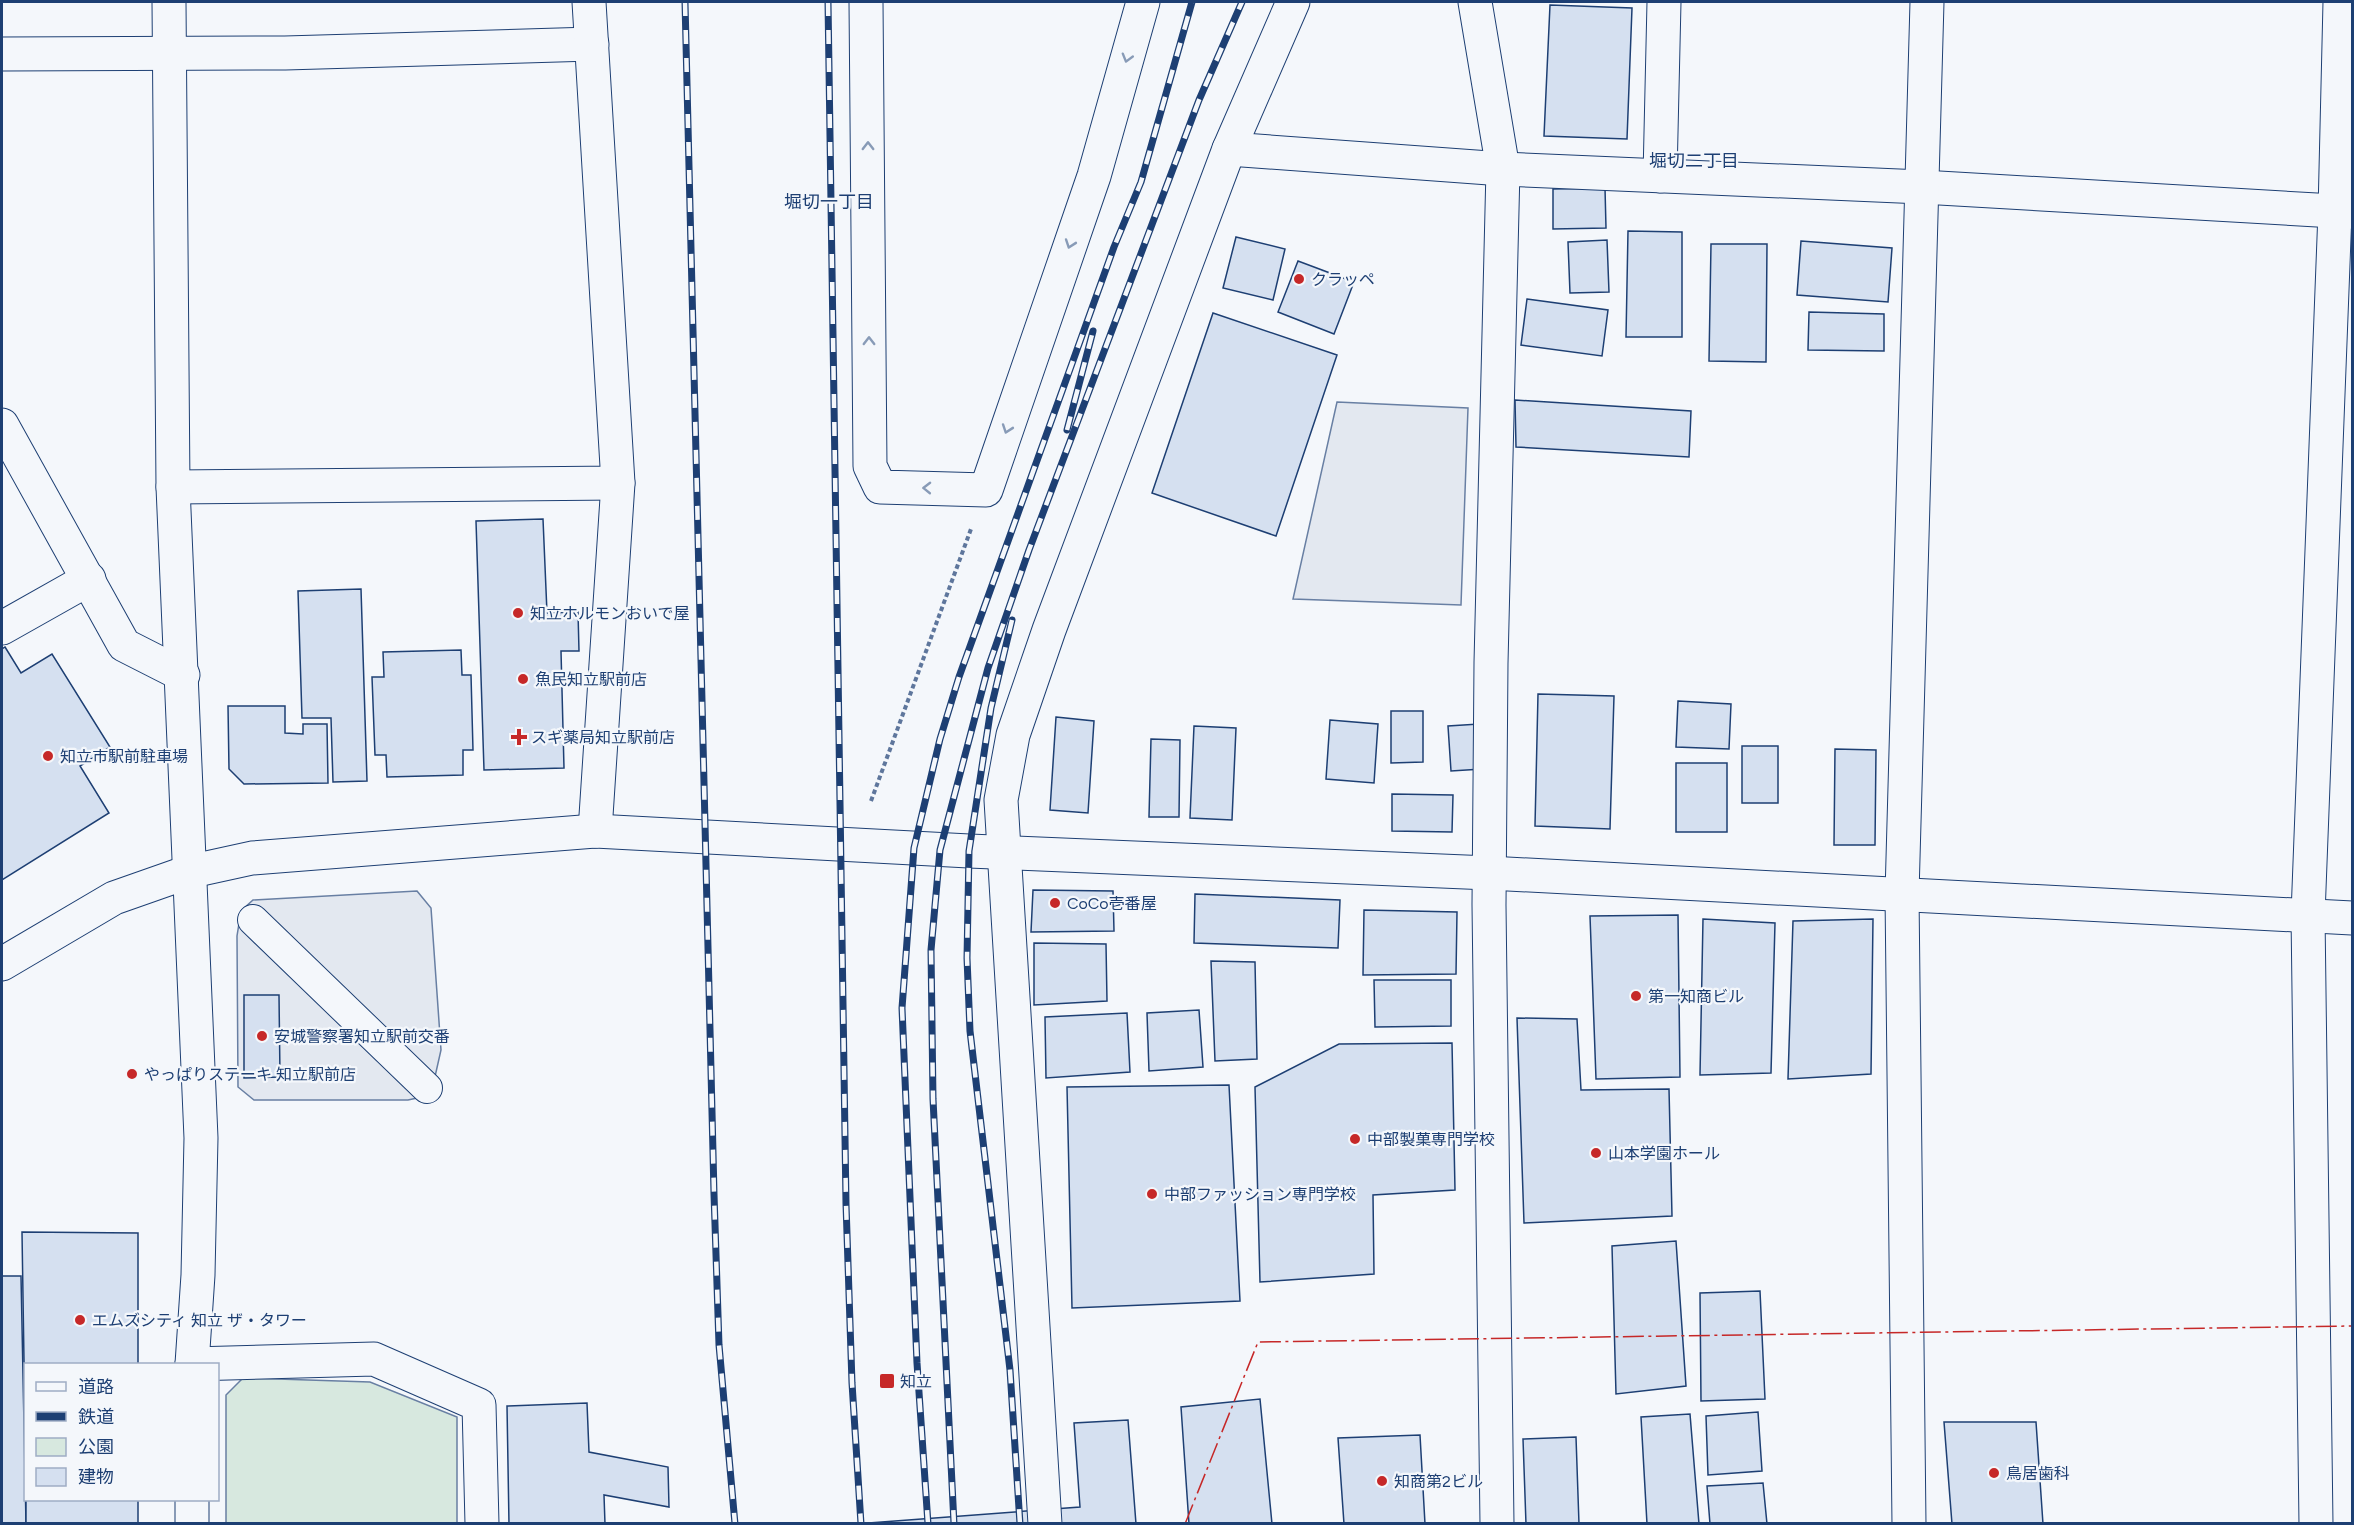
<svg xmlns="http://www.w3.org/2000/svg" width="2354" height="1525" font-family="Figtree,'Noto Sans JP',sans-serif">
<style>
.green{fill:#d7e8df;stroke:#687fa3;stroke-width:1.5}
.parking{fill:#e3e8f0;stroke:#687fa3;stroke-width:1.5}
.building{fill:#d5e0f0;stroke:#1d3f73;stroke-width:1.5}
.lines{fill:none;stroke-linecap:round;stroke-linejoin:round}
.pedestrian-casing{stroke:#1d3f73;stroke-width:32}
.minor-casing{stroke:#1d3f73;stroke-width:35}
.tertiary-casing{stroke:#1d3f73;stroke-width:35}
.path{stroke:#5e769c;stroke-width:4;stroke-dasharray:4.5 3;stroke-linecap:butt}
.pedestrian{stroke:#f4f7fb;stroke-width:30}
.minor{stroke:#f4f7fb;stroke-width:33}
.tertiary{stroke:#f4f7fb;stroke-width:33}
.rail-casing{stroke:#1d3f73;stroke-width:7}
.rail{stroke:#f4f7fb;stroke-width:4.5;stroke-dasharray:14;stroke-linecap:butt}
.power{stroke:#c62828;stroke-width:1.5;stroke-dasharray:21 4.5 3 4.5;stroke-linecap:butt}
.oneway{stroke:#889bb7}
.poi-dot{fill:#c62828;stroke:#f4f7fb;stroke-width:2}
.labels{text-anchor:middle;dominant-baseline:central;stroke-width:4.5;stroke-linejoin:round;paint-order:stroke}
.poi-label{font-size:16px;fill:#1d3f73;stroke:#f4f7fb;text-anchor:start}
.neighbourhood-label{font-size:18px;fill:#1d3f73;stroke:#f4f7fb}
</style>
<rect width="100%" height="100%" fill="#f4f7fb"/>
<path class="green" d="M243,1378L370,1382L457,1417V1523H226V1395Z"/>
<g class="parking">
<path d="M1337,402L1468,408L1461,605L1293,599Z"/>
<path d="M417,891L431,908L441,1050L434,1081L417,1098L408,1100H254L238,1087L237,936L241,911L253,900Z"/>
</g>
<g class="building">
<path d="M1550,5L1632,8L1627,139L1544,136Z"/>
<path d="M1605,188L1606,228L1553,229V189Z"/>
<path d="M1628,231L1682,232V337H1626Z"/>
<path d="M1236,237L1285,249L1273,300L1223,288Z"/>
<path d="M1607,240L1609,292L1570,293L1568,242Z"/>
<path d="M1801,241L1892,248L1888,302L1797,295Z"/>
<path d="M1711,244H1767L1766,362L1709,361Z"/>
<path d="M1298,261L1354,282L1334,334L1278,312Z"/>
<path d="M1527,299L1608,310L1602,356L1521,345Z"/>
<path d="M1809,312L1884,314V351L1808,350Z"/>
<path d="M1213,313L1337,355L1276,536L1152,493Z"/>
<path d="M1515,400L1691,411L1689,457L1516,447Z"/>
<path d="M543,519L547,613L578,612L579,651H561L564,768L484,770L476,521Z"/>
<path d="M361,589L367,781L333,782L331,718H302L298,591Z"/>
<path d="M5,647L21,673L52,654L110,747L80,766L109,813L2,880V649Z"/>
<path d="M461,650L462,675H471L473,750H463V775L387,777L386,755H375L372,677H384L383,652Z"/>
<path d="M1538,694L1614,696L1610,829L1535,826Z"/>
<path d="M1678,701L1731,704L1729,749L1676,747Z"/>
<path d="M228,706H285V733L303,734V724H327L328,783L244,784L229,769Z"/>
<path d="M1391,711H1423V762L1391,763Z"/>
<path d="M1056,717L1094,721L1088,813L1050,810Z"/>
<path d="M1330,720L1378,724L1374,783L1326,779Z"/>
<path d="M1479,724L1482,769L1451,771L1448,726Z"/>
<path d="M1194,726L1236,728L1232,820L1190,818Z"/>
<path d="M1151,739L1180,740L1179,817H1149Z"/>
<rect x="1742" y="746" width="36" height="57"/>
<path d="M1835,749L1876,750L1875,845H1834Z"/>
<rect x="1676" y="763" width="51" height="69"/>
<path d="M1392,794L1453,795L1452,832L1392,831Z"/>
<path d="M1033,890L1113,891L1114,931L1031,932Z"/>
<path d="M1195,894L1340,900L1338,948L1194,943Z"/>
<path d="M1364,910L1457,912L1456,974L1363,975Z"/>
<path d="M1678,915L1680,1077L1596,1079L1590,916Z"/>
<path d="M1703,919L1775,923L1771,1073L1700,1075Z"/>
<path d="M1873,919L1871,1074L1788,1079L1793,921Z"/>
<path d="M1034,943L1106,944L1107,1001L1034,1005Z"/>
<path d="M1211,961L1255,962L1257,1059L1215,1061Z"/>
<path d="M1374,980H1451V1026L1375,1027Z"/>
<path d="M244,995H279L280,1077L244,1078Z"/>
<path d="M1199,1010L1203,1067L1149,1071L1147,1013Z"/>
<path d="M1127,1013L1130,1072L1046,1078L1045,1017Z"/>
<path d="M1517,1018L1577,1019L1581,1090L1669,1089L1672,1216L1524,1223Z"/>
<path d="M1452,1043L1455,1190L1373,1195L1374,1274L1260,1282L1255,1087L1339,1044Z"/>
<path d="M1229,1085L1240,1301L1072,1308L1067,1087Z"/>
<path d="M22,1232L138,1233V1364H26V1491Z"/>
<path d="M1676,1241L1686,1386L1616,1394L1612,1246Z"/>
<path d="M2,1276H21L26,1524H2Z"/>
<path d="M1760,1291L1765,1399L1701,1401L1700,1293Z"/>
<path d="M1260,1399L1272,1524H1189L1181,1407Z"/>
<path d="M587,1403L589,1452L668,1467L669,1507L604,1495L605,1524H509L507,1406Z"/>
<path d="M1758,1412L1762,1471L1708,1475L1706,1416Z"/>
<path d="M1690,1414L1699,1524H1647L1641,1417Z"/>
<path d="M1128,1420L1136,1524H855L1080,1507L1074,1423Z"/>
<path d="M1944,1422H2036L2043,1524H1952Z"/>
<path d="M1420,1435L1425,1524H1344L1338,1438Z"/>
<path d="M1576,1437L1579,1524H1526L1523,1439Z"/>
<path d="M1763,1483L1767,1524H1710L1707,1486Z"/>
<rect x="26" y="1500" width="112" height="24"/>
</g>
<g class="lines">
<g class="pedestrian-casing">
<path id="pedestrian" d="M253,920L427,1088"/>
</g>
<g class="minor-casing">
<g id="minor">
<path d="M866,2L870,466L880,487L986,490L1094,176L1143,2"/>
<path d="M1475,2L1503,169L1491,663L1489,905L1497,1524"/>
<path d="M2,54L285,53L592,44"/>
<path d="M1229,149L1503,169L1922,187L2352,212"/>
<path d="M1660,176L1664,2"/>
<path d="M2,425L124,645L183,675"/>
<path d="M173,487L618,483L589,2"/>
<path d="M2,628L89,579"/>
<path d="M595,831L618,483"/>
<path d="M192,1364L374,1359L479,1405L482,1524"/>
<path d="M1045,1524L1001,800L1013,735L1049,630L1229,149L1293,2"/>
<path d="M1909,1524L1902,894L1927,2"/>
<path d="M2316,1524L2308,915L2335,212L2340,2"/>
</g>
</g>
<g class="tertiary-casing">
<g id="tertiary">
<path d="M169,2L173,487L201,1138L198,1275L192,1364"/>
<path d="M2,964L114,898L188,872L252,858L595,831L969,851L1489,873L2352,918"/>
<path d="M192,1500V1524"/>
</g>
</g>
<path class="path" d="M871,801L971,529"/>
<use href="#pedestrian" class="pedestrian"/>
<use href="#minor" class="minor"/>
<use href="#tertiary" class="tertiary"/>
<g class="rail-casing">
<g id="rail">
<path d="M685,2L714,1194L719,1345L735,1524"/>
<path d="M828,2L846,1204L852,1383L861,1524"/>
<path d="M1067,430L1093,331"/>
<path d="M1012,620L991,708L969,851L967,958L970,1031L1010,1370L1020,1524"/>
<path d="M928,1524L917,1363L902,1008L914,848L940,739L959,677L1114,247L1141,182L1192,2"/>
<path d="M954,1524L933,1099L931,950L940,850L988,668L1029,550L1199,100L1242,2"/>
</g>
</g>
<use href="#rail" class="rail"/>
<path class="power" d="M1185,1524L1258,1342L2352,1326"/>
</g>
<defs><path id="oneway-chevron" d="M-2-3.5L2.5 0L-2 3.5" fill="none" stroke-width="1.6" stroke-linecap="round" stroke-linejoin="round" transform="scale(1.5)"/></defs>
<g class="oneway">
<use href="#oneway-chevron" transform="translate(1127 58) rotate(106)"/>
<use href="#oneway-chevron" transform="translate(868 146) rotate(-90)"/>
<use href="#oneway-chevron" transform="translate(1070 244) rotate(109)"/>
<use href="#oneway-chevron" transform="translate(869 341) rotate(-90)"/>
<use href="#oneway-chevron" transform="translate(1007 429) rotate(109)"/>
<use href="#oneway-chevron" transform="translate(927 488) rotate(-179)"/>
</g>
<g class="poi-dot">
<circle cx="1299" cy="279" r="6"/>
<circle cx="518" cy="613" r="6"/>
<circle cx="523" cy="679" r="6"/>
<path d="M516 728h6v6h6v6h-6v6h-6v-6h-6v-6h6z"/>
<circle cx="48" cy="756" r="6"/>
<circle cx="1055" cy="903" r="6"/>
<circle cx="1636" cy="996" r="6"/>
<circle cx="262" cy="1036" r="6"/>
<circle cx="132" cy="1074" r="6"/>
<circle cx="1355" cy="1139" r="6"/>
<circle cx="1596" cy="1153" r="6"/>
<circle cx="1152" cy="1194" r="6"/>
<circle cx="80" cy="1320" r="6"/>
<rect x="879" y="1373" width="16" height="16" rx="3"/>
<circle cx="1994" cy="1473" r="6"/>
<circle cx="1382" cy="1481" r="6"/>
</g>
<g class="labels">
<g class="poi-label">
<text x="1311" y="279">クラッペ</text>
<text x="530" y="613">知立ホルモンおいで屋</text>
<text x="535" y="679">魚民知立駅前店</text>
<text x="531" y="737">スギ薬局知立駅前店</text>
<text x="60" y="756">知立市駅前駐車場</text>
<text x="1067" y="903">CoCo壱番屋</text>
<text x="1648" y="996">第一知商ビル</text>
<text x="274" y="1036">安城警察署知立駅前交番</text>
<text x="144" y="1074">やっぱりステーキ 知立駅前店</text>
<text x="1367" y="1139">中部製菓専門学校</text>
<text x="1608" y="1153">山本学園ホール</text>
<text x="1164" y="1194">中部ファッション専門学校</text>
<text x="92" y="1320">エムズシティ 知立 ザ・タワー</text>
<text x="900" y="1381">知立</text>
<text x="2006" y="1473">鳥居歯科</text>
<text x="1394" y="1481">知商第2ビル</text>
</g>
<g class="neighbourhood-label">
<text x="1694" y="161">堀切二丁目</text>
<text x="829" y="202">堀切一丁目</text>
</g>
</g>
<rect width="2354" height="1525" fill="none" stroke="#1d3f73" stroke-width="6"/>
<rect x="24" y="1363" width="195" height="138" fill="#f4f7fb" stroke="#9eadc5" stroke-width="1.5"/>
<rect x="36" y="1382" width="30" height="9" fill="#f4f7fb" stroke="#9eadc5" stroke-width="1.5"/>
<text x="78" y="1393" font-size="18" fill="#1d3f73">道路</text>
<rect x="36" y="1412" width="30" height="9" fill="#1d3f73" stroke="#9eadc5" stroke-width="1.5"/>
<text x="78" y="1423" font-size="18" fill="#1d3f73">鉄道</text>
<rect x="36" y="1438" width="30" height="18" fill="#d7e8df" stroke="#9eadc5" stroke-width="1.5"/>
<text x="78" y="1453" font-size="18" fill="#1d3f73">公園</text>
<rect x="36" y="1468" width="30" height="18" fill="#d5e0f0" stroke="#9eadc5" stroke-width="1.5"/>
<text x="78" y="1483" font-size="18" fill="#1d3f73">建物</text>
</svg>
